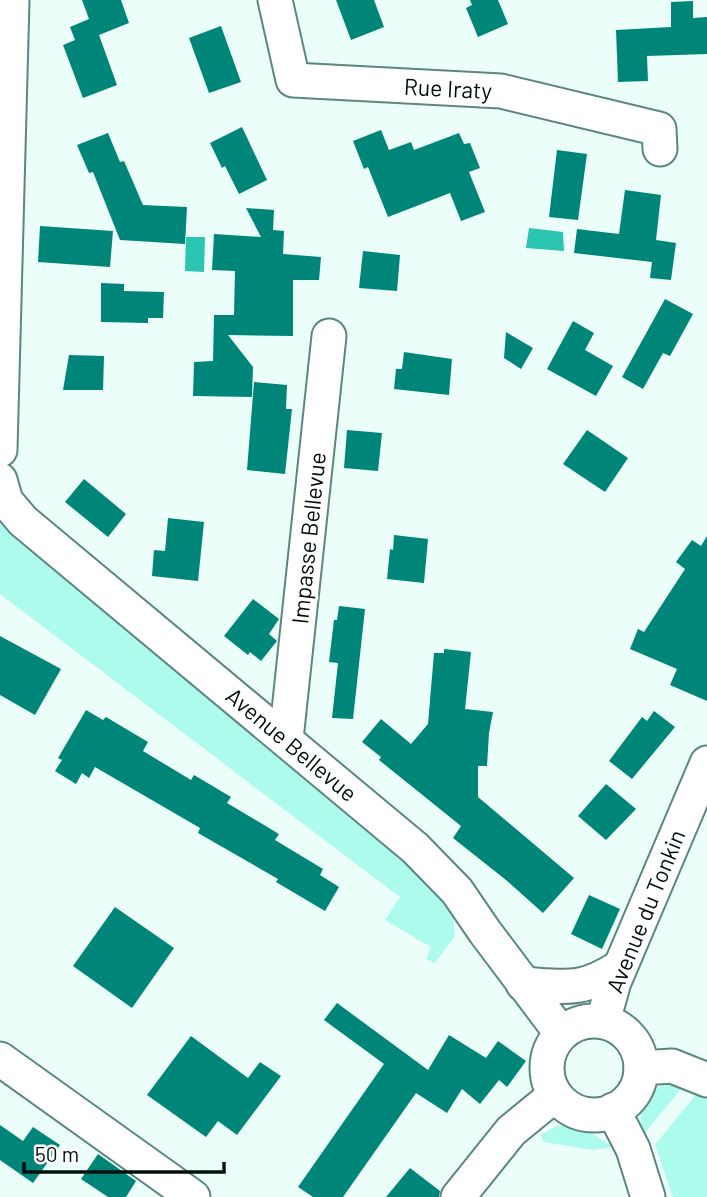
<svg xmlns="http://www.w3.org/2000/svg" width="707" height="1197" font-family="Barlow,sans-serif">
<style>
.green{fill:#adfbec}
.water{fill:#2bc5b2}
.building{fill:#008678}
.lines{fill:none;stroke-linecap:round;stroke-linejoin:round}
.minor-casing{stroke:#5b877f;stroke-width:37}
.minor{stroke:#fff;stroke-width:33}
.labels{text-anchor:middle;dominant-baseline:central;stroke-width:6;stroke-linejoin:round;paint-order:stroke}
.street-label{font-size:23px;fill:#010f0d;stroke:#fff}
</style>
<rect width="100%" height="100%" fill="#ebfefa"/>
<g class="green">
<path d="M0,520L371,828L428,885L453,915L455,936L435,963L426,959L431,947L385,920L400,897L0,594Z"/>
<path d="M671,1083L685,1084L643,1135C636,1111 645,1087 671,1083Z"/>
<path d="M699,1091L707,1095V1197H673L655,1145Z"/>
<path d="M569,1125L585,1129L613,1147L593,1150L544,1142L541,1135L556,1126Z"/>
</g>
<g class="water">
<path d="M529,228L563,232L564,251L526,248Z"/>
<path d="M186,237H205L204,272L185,271Z"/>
</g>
<g class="building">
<path d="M82,0H121L129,23L99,35L117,85L83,98L63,45L75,40L70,27L89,19Z"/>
<path d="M336,0H374L384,27L351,40Z"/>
<path d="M470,0H498L508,24L478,37L466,8L472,5Z"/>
<path d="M693,1V18L707,17V54L647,56L648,81L618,82L616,30L671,27V2Z"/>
<path d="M221,26L241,82L209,93L189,38Z"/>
<path d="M242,127L267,180L239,194L225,166L222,168L210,143Z"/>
<path d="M381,130L389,150L411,142L414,150L459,133L464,144L470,143L480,168L469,172L485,212L461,221L450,193L388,217L368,167L364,169L353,141Z"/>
<path d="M108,133L120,162L124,161L143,205L187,207L185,244L120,240L93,172L89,173L77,145Z"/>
<path d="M557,150L587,154L578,220L549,217Z"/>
<path d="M625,190L661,195L656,240L676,243L671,280L650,278L652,262L574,253L577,229L619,234Z"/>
<path d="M246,208L274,210L273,230L284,231L283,254L321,257L319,280H293V336L228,335L253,367L252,397L193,396L194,362L213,361L214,315H234L235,271L212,270L214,234L261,237Z"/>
<path d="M40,226L113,231L110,267L38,262Z"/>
<path d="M363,251L400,255L397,291L359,288Z"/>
<path d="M101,283L124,284V291L164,292L163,318H148V323L101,322Z"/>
<path d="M665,299L693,314L670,356L663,353L643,389L622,377Z"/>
<path d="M573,321L594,333L585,350L613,366L596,396L547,369Z"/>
<path d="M506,332L533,348L521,369L504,358Z"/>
<path d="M404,352L452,359L449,395L394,389L396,369H402Z"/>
<path d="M69,355L104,356L103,390H63Z"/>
<path d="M254,382L287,385L286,409H292L285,474L247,470Z"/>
<path d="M347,430L382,433L378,471L344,468Z"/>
<path d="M587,430L628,458L605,492L563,464Z"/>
<path d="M84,479L126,514L108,537L65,502Z"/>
<path d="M168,518L204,522L198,581L152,576L154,550L165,551Z"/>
<path d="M394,535L428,539L424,583L387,579L390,549L393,550Z"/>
<path d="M707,536V701L670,685L677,669L630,649L638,629L644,632L685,569L676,562L692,540L701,546Z"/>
<path d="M253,599L279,619L269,634L277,641L261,661L250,652L248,655L224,636Z"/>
<path d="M339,606L365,609L353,719L332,718L338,663L329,662L334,620H337Z"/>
<path d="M0,636L61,669L35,715L0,695Z"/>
<path d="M444,649L471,652L465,709L493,712L489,733L487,766H478V797L574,878L543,913L506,880L453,838L461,826L379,760L381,757L362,742L381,719L411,744L428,724L434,653H444Z"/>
<path d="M86,710L103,720L106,717L148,742L143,751L191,780L194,775L231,797L227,803L279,834L275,840L323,869L320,875L339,887L325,911L276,882L278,879L198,833L200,828L95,767L89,778L82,773L76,784L55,771L62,760L58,758Z"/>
<path d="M654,711L675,727L632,779L609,761L642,717L647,721Z"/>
<path d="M606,784L636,809L606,840L578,816Z"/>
<path d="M589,895L620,909L602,949L571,934Z"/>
<path d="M115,907L174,948L132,1008L73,966Z"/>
<path d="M337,1003L428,1070L449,1035L486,1058L498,1041L526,1061L507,1087L499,1080L480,1104L462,1089L447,1113L416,1093L343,1197H313L298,1187L384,1064L324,1020Z"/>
<path d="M191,1036L248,1078L260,1062L281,1076L237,1135L218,1121L206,1137L147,1095Z"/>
<path d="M0,1125L23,1141L33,1127L60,1145L33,1183L0,1160Z"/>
<path d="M98,1154L136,1181L126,1197H108L81,1179Z"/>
<path d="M410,1168L440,1191L439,1197H386Z"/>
</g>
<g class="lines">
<g class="minor-casing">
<g id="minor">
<path d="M275,0L293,80L501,91L659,129L660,149"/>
<path d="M0,450L12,0"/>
<path d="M0,480L6,501L23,521L415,848L457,891L485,932L561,1033"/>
<path d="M286,739L329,336"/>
<path d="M523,984C567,987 581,992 620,967"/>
<path d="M603,1021L614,982L707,763"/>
<circle cx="594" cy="1068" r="47"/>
<path d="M0,1059L193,1197"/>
<path d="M641,1068L672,1066L707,1080"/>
<path d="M613,1110L633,1149L648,1197"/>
<path d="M458,1197L511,1131L555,1095"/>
</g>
</g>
<use href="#minor" class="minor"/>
</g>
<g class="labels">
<g class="street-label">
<text transform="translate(448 88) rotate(3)">Rue Iraty</text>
<text transform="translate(308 538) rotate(-84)">Impasse Bellevue</text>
<text transform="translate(292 744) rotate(40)">Avenue Bellevue</text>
<text transform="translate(645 911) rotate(-68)">Avenue du Tonkin</text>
</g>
</g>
<path d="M24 1162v10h200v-10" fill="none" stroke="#010f0d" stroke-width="3.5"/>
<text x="35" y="1162" font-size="21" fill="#010f0d" stroke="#ffffff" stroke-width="5" paint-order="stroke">50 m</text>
</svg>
